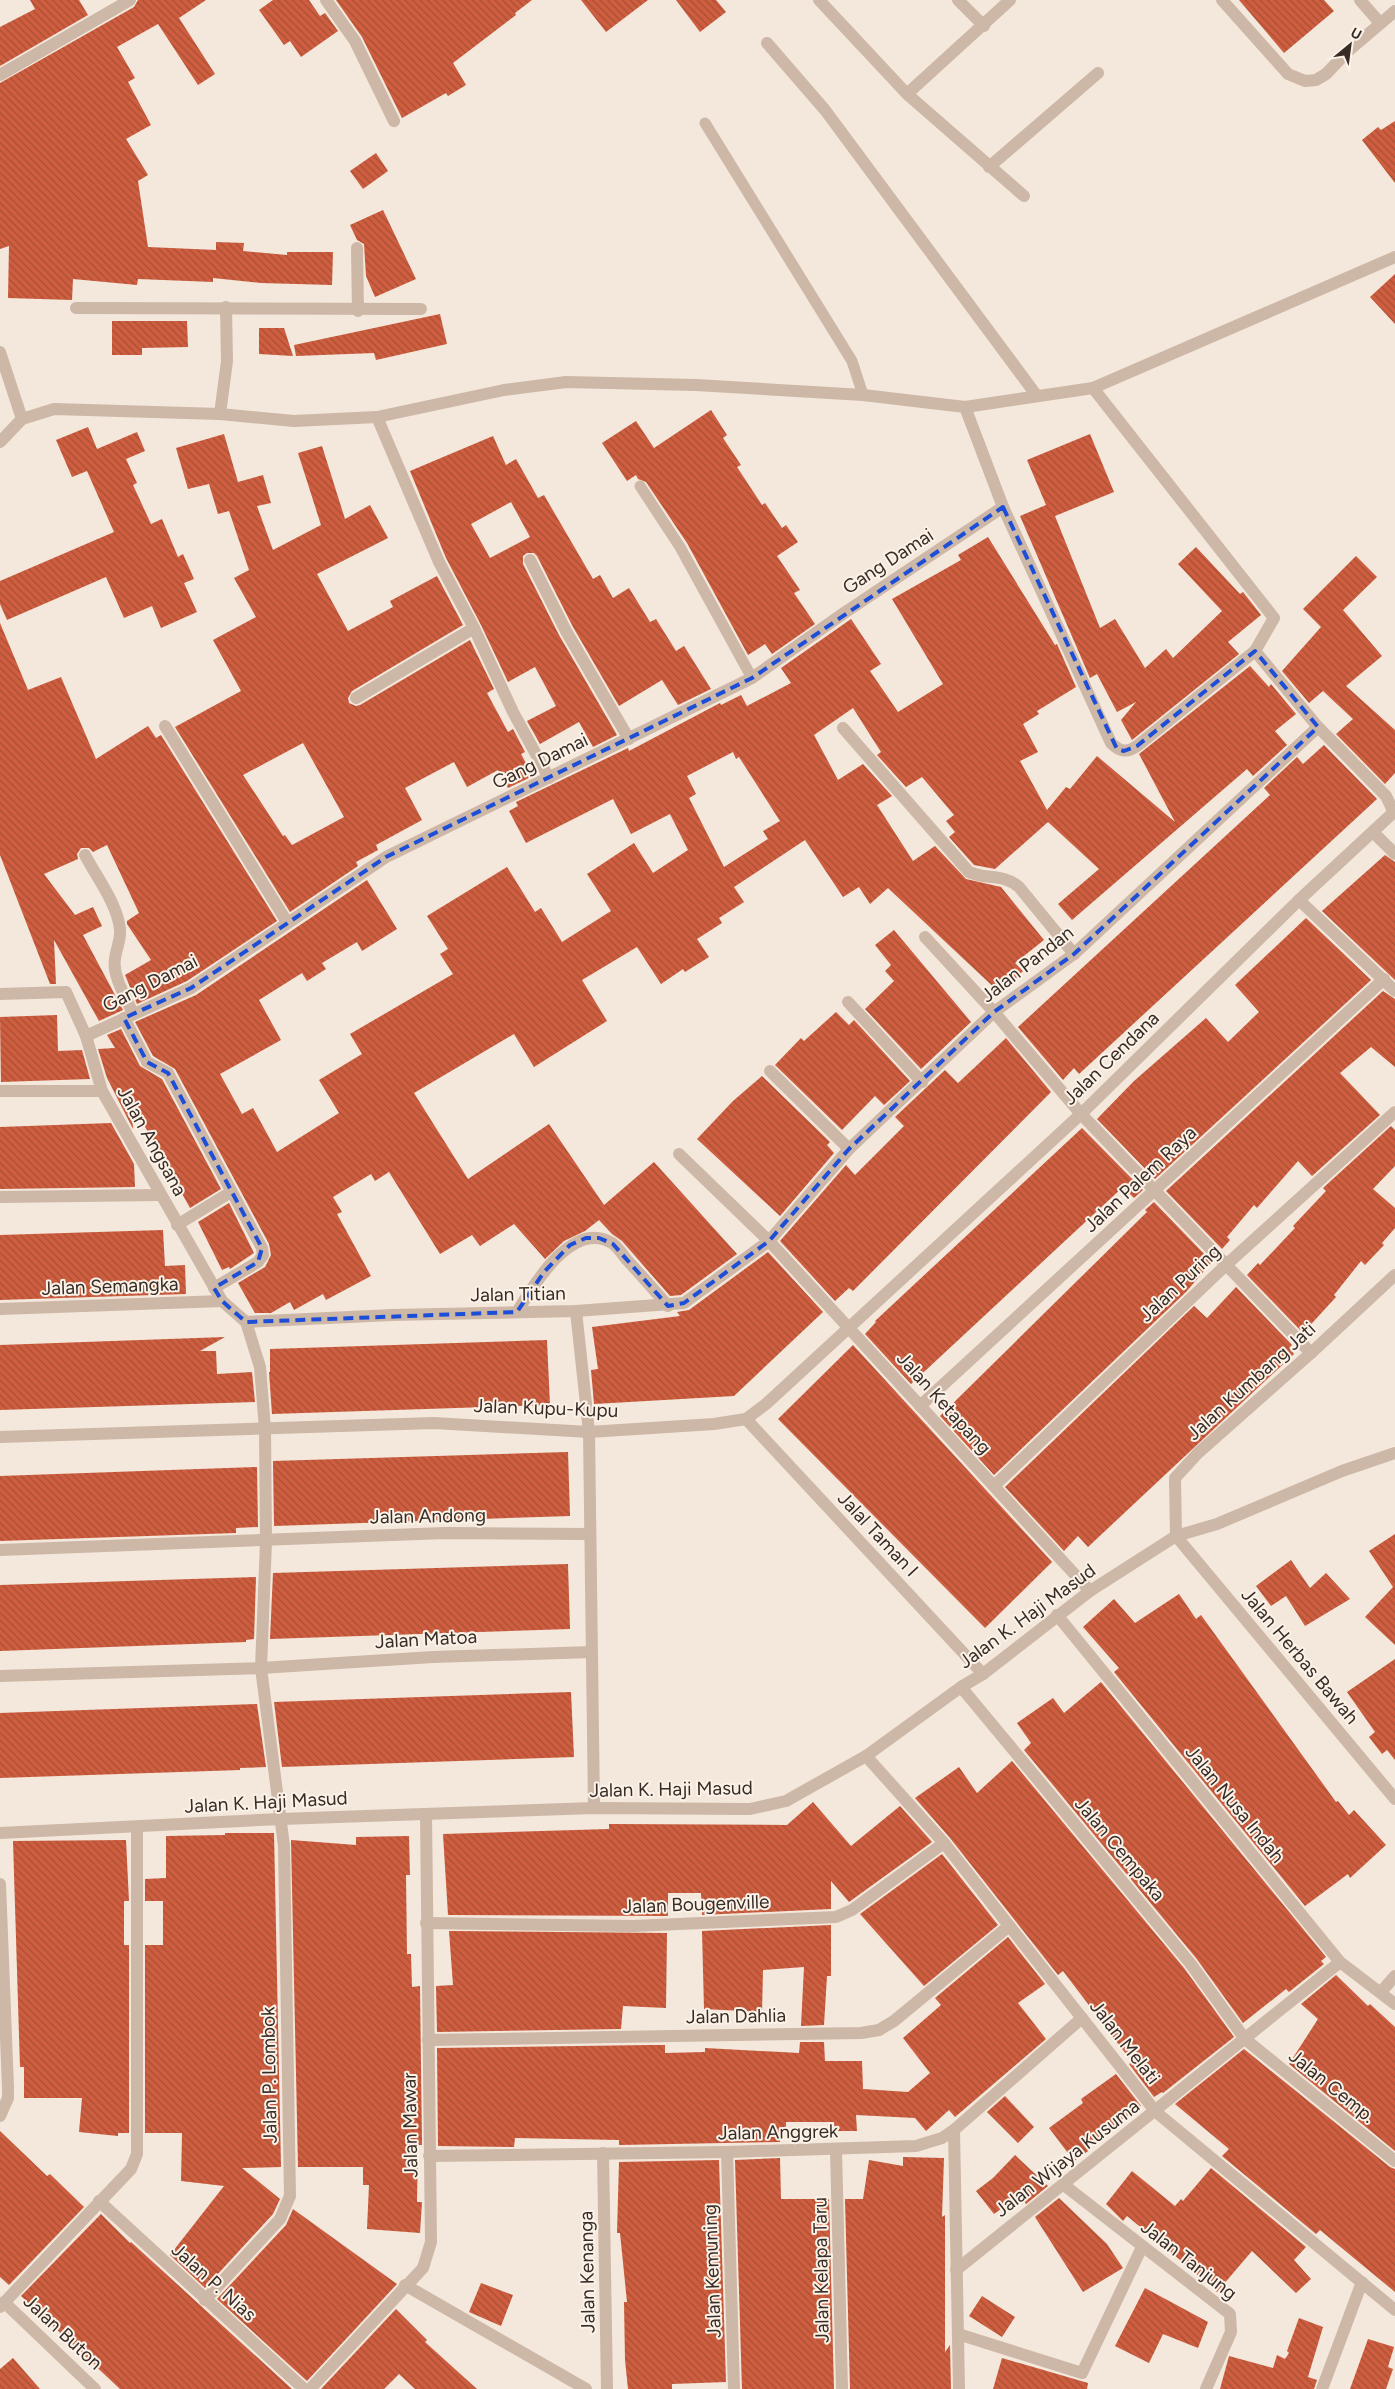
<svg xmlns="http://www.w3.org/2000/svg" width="1395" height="2389" font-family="Figtree,sans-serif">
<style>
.building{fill:url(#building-back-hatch);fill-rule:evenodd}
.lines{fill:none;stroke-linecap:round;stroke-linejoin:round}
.service{stroke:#cdb7a6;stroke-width:11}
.minor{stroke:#cdb7a6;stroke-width:12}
.tertiary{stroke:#cdb7a6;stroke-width:12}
.marked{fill:none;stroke:#1d4ed8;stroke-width:4;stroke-dasharray:10 6;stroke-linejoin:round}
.labels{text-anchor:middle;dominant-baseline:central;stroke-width:4;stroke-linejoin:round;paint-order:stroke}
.street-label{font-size:19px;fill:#382c27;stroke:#fbf2e8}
</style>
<defs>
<pattern id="building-back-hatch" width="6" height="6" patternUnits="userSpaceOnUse" patternTransform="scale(1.25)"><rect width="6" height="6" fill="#ce5e3f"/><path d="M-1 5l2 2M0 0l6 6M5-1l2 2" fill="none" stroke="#a84e35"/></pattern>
</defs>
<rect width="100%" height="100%" fill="#f4e7db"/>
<g class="building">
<path d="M30,0H79L88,15L0,66V27L35,9Z"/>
<path d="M138,0H206L179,18L215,74L198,85L158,24L117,47L135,78L128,82L151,125L126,139L148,175L138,181L148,247L216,250V242L244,243L243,251L287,255V252H333L332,285L261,283L213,278V282L138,279L137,285L73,279L72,300L8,298L9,246L0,249V83L134,7Z"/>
<path d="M273,0H309L320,16L325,13L338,31L301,57L290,41L284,45L259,10Z"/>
<path d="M336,0H532L515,13L516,15L453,63L466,85L448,96L446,93L402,118L362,37Z"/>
<path d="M581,0H648L606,32Z"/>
<path d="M676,0H716L726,12L700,32Z"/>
<path d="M1239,0H1324L1334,11L1284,53Z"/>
<path d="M1395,121V183L1362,140L1378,127L1381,130Z"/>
<path d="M376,153L388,171L363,189L350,171Z"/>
<path d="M383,210L416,279L375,297L366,276L364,244L357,240L350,225Z"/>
<path d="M1395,274V324L1370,297Z"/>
<path d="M440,314L447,344L376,360L374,353L296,356L294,345Z"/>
<path d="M112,321H187L188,347L142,348V355H112Z"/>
<path d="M259,328H284L293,356L259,354Z"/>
<path d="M711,410L727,435L723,438L741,465L737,467L762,505L765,503L782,528L786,525L798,542L777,556L800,590L794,593L815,624L772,654L765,644L748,655L687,543L646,482L638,479L636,475L627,481L602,443L636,421L654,448Z"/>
<path d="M88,427L97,449L137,432L145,451L126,459L137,483L133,485L151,524L162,519L178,557L183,554L194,579L184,583L197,612L161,628L152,606L124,618L106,577L7,620L0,604V581L114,532L87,471L72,477L56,440Z"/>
<path d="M224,434L238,482L263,475L271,503L257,506L273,550L321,525L298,453L322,446L345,519L370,505L388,538L317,574L348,631L393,607L390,601L437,576L463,625L352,691L348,698L349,703L356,706L360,705L470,640L494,689L487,693L508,732L513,729L525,752L521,754L533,776L508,788L498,770L467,787L454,762L405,788L422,820L376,845L378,850L356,862L358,866L290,912L175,727L241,691L213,640L256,617L234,578L249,570L229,511L218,514L209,484L188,489L176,448ZM303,743L344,817L292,845L285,835L283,836L243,775Z"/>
<path d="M1090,434L1114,492L1055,516L1100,628L1115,619L1145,668L1166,649L1173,658L1222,611L1178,564L1196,547L1240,594L1243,592L1261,615L1228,642L1239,654L1132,740L1121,720L1136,702L1117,712L1097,674L1090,678L1020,516L1046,505L1027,460Z"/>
<path d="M493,436L506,465L516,459L538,498L544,495L593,579L600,575L613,598L629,588L650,622L656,619L676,651L684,646L711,689L678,705L662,680L619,706L573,627L537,556L534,553H527L523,556V564L559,635L617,735L593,747L579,722L540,744L527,721L556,706L535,667L508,682L481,625L446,558L410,471ZM511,502L530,537L490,558L471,524Z"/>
<path d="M988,537L1055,645L1057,644L1076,687L1037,711L1039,714L1023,724L1038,752L1020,761L1047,810L1066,787L1070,789L1097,756L1175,822L1139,754L1250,666L1269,687L1271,684L1296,714L1275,731L1287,745L1253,776L1247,769L1072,920L1058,904L1099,869L1048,822L995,869L974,865L949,837L955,832L946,821L954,815L922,777L906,787L877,755L881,752L853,708L814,735L838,780L863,764L892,796L877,805L913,861L935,846L966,879L1001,887L1044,940L1015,963L1023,971L1001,994L888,888L870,904L859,887L843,897L805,840L734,887L744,902L719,918L722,923L697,939L709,957L685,972L683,969L661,984L637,947L582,980L607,1021L534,1067L514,1034L414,1093L468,1179L549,1124L604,1205L654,1162L737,1254L681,1295L670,1296L622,1241L612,1234L599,1220L585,1231L564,1241L545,1259L514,1224L480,1246L472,1235L440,1254L389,1172L375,1181L371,1174L333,1197L342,1212L337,1214L371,1276L326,1300L323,1294L294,1310L290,1302L271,1313H255L238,1283L265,1267L271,1255L269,1244L175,1069L153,1056L135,1022L196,995L367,880L397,929L362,951L357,942L322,963L326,969L307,981L302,973L259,1000L281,1040L220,1074L242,1114L253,1108L277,1152L339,1113L319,1080L362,1054L350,1034L453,974L440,954L448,949L427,916L507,867L535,912L541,908L562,942L611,911L587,874L634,843L653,873L688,850L670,814L631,834L613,799L526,843L509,811L518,806L516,802L628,748L629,751L720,703L721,705L741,695L747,706L791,683L781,668L851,619L881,664L870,671L898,712L943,684L892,599L961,560L958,555ZM733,752L736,759L739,757L780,821L763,831L768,839L724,867L689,798L696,794L687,776Z"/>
<path d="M1356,556L1377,577L1343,610L1382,656L1346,686L1395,730V773L1385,784L1336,734L1353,719L1323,691L1309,703L1282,671L1321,627L1303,609Z"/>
<path d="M0,623L28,690L61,677L96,759L148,726L156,738L161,735L277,921L187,981L137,1004L125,975L151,960L127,924V921L139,913L107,845L93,852L89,848H81L77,854L78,859L44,874L75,915L93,907L102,926L83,935L123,1010L99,1021L54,940L56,984H50L0,855Z"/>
<path d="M1324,745L1377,799L1079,1074L1074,1068L1063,1080L1018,1027L1270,795L1264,788L1297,757L1303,764Z"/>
<path d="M1385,855L1395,862V980L1322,911Z"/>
<path d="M1306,918L1371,980L1155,1179L1097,1119L1134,1081L1206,1018L1228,1042L1259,1012L1235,985Z"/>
<path d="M894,930L971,1022L921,1069L865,1009L894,981L885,971L891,965L875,945Z"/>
<path d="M1383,991L1395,999V1067L1371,1047L1340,1073L1380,1115L1312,1176L1298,1161L1257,1208L1254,1205L1227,1237L1230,1240L1222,1249L1166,1191Z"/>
<path d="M836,1012L849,1025L854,1020L910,1081L884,1105L875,1096L842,1130L775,1065L801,1038L804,1041Z"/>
<path d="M57,1015L58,1051L82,1050L90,1079L1,1082L0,1017Z"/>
<path d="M121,1029L140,1066L162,1079L221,1189L190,1208L132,1103L133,1129L107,1078L98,1049L115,1048L107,1035Z"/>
<path d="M1006,1038L1051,1092L853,1291L849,1288L835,1301L780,1241L846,1165L855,1175L904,1126L895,1117L945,1070L958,1083Z"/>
<path d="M762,1076L830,1142L827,1145L834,1153L780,1216L697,1139L733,1101Z"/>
<path d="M111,1123L134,1164L135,1187L0,1189V1127Z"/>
<path d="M1391,1126L1395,1130V1166L1373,1189L1395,1208V1228L1382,1243L1384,1245L1365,1265L1361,1261L1334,1295L1336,1297L1303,1333L1247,1275L1258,1263L1260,1265L1295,1228L1293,1226L1326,1191L1323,1188Z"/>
<path d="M1082,1128L1143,1190L1134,1198L1123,1187L911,1384L865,1334L876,1322L875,1321Z"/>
<path d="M1154,1202L1212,1262L1186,1292L994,1475L940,1416L1147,1212L1145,1210Z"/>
<path d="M229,1203L254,1253L230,1269L229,1267L222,1270L198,1222Z"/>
<path d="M163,1230L165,1266L185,1265L186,1294L0,1300V1235Z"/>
<path d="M768,1252L823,1312L734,1396L594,1404L591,1370L598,1369L592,1327L680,1316L677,1312L689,1310Z"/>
<path d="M1236,1287L1292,1345L1289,1348L1294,1354L1088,1547L1078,1536L1064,1551L1005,1487L1194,1306L1207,1318Z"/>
<path d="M225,1337L200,1351H216L217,1374L252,1372L255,1402L0,1410V1345Z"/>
<path d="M547,1340L550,1405L272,1414L269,1372H270V1349Z"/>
<path d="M853,1345L1052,1562L985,1628L778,1419Z"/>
<path d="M568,1452L570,1516L274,1526L273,1461Z"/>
<path d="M257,1467L258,1527L236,1528V1533L0,1541V1476Z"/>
<path d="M1395,1534V1645L1365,1617L1393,1587L1369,1551Z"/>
<path d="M1291,1560L1310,1588L1326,1573L1350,1599L1305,1626L1286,1596L1271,1606L1256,1586Z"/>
<path d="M568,1564L570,1629L270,1639L273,1573Z"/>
<path d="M256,1577L254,1639L246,1640V1642L0,1651V1585Z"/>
<path d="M1179,1594L1196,1619L1201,1615L1336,1802L1338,1801L1349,1815L1354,1810L1386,1845L1350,1878L1348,1874L1305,1906L1114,1672L1119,1668L1083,1627L1114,1599L1135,1623Z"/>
<path d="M1395,1659V1760L1387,1750L1382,1754L1369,1737L1375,1732L1347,1692Z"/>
<path d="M1101,1682L1326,1957L1321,1961L1324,1964L1289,1992L1286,1989L1243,2023L1196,1958L1024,1750L1031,1743L1017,1723L1053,1698L1064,1713Z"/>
<path d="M571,1692L574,1757L282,1767L274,1702Z"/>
<path d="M257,1704L266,1767L240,1768V1770L0,1778V1713Z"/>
<path d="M1012,1761L1184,1968L1234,2037L1163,2093L1162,2092L1154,2097L1129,2064L1132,2062L1063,1971L1058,1975L950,1838L915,1798L959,1767L977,1793Z"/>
<path d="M813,1802L851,1846L900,1806L932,1842L849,1902L831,1881V1909L702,1915L701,1893H668V1916L448,1915L443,1834L609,1829V1824L787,1825Z"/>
<path d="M225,1833H274L281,2167L242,2168L280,2199L273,2214L205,2288L170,2255L224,2186L181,2181L182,2133H145V1945H163V1901H145V1879L166,1878V1836L225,1835Z"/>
<path d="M409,1836L410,1875H406L407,1954H411L412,1987L420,1986L422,2145H418L417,2202H422L420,2233L367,2229L369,2185H363V2167H298L291,1840L356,1845V1837Z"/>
<path d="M126,1840L129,1901H124V1945H129V2133H118V2136L79,2132L82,2098H24V2067H20L13,1841Z"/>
<path d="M942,1854L998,1925L924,1986L860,1914Z"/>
<path d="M831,1925V1976H827L824,2025L801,2026L804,1967L763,1970L762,2012L704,2009L702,1931Z"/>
<path d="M449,1931L667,1933L666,2008L623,2006L621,2029L437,2032L436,1986L453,1985Z"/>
<path d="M1008,1937L1045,1984L1018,2003L1046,2039L955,2117L949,2110L926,2131L915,2118L856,2115L857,2131H835L834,2122H786V2130H780V2142L619,2145V2140L515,2138L514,2147L438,2146L437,2048L650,2045H665V2053L705,2052V2048L799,2053L800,2042H824L825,2061H862L863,2089L908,2092L930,2073L903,2038L941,2005L935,1998Z"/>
<path d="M1336,1975L1368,2006L1370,2004L1395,2027V2151L1289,2064L1318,2019L1301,2004Z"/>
<path d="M1244,2049L1390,2167L1395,2169V2292L1320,2230L1316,2234L1222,2156L1229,2149L1175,2104Z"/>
<path d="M1116,2074L1141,2106L1088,2145L1091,2149L1074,2161L1049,2128L1083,2103L1081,2099Z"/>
<path d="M1005,2096L1034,2127L1018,2143L987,2112Z"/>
<path d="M0,2131L47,2176L50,2174L84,2207L9,2285L0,2277Z"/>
<path d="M1015,2155L1048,2186L1026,2204L1020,2195L994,2214L976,2191L993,2178Z"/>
<path d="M903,2157L944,2158L942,2217L945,2215V2352L950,2345L951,2389H850L845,2199H863L869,2160L903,2166Z"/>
<path d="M780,2158L781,2199H829L834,2389H742L735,2160Z"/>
<path d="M719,2160L726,2382L672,2384V2389H628L625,2360L624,2302H627L620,2233H617L619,2162Z"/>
<path d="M1211,2168L1306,2247L1294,2260L1311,2279L1296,2293L1252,2251L1217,2292L1165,2247L1169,2239L1161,2244L1127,2216L1123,2221L1106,2204L1132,2171L1175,2206L1181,2199L1183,2201Z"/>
<path d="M1059,2198L1107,2244L1123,2268L1083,2292L1035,2217Z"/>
<path d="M293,2209L397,2284L307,2381L217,2299L286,2225Z"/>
<path d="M101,2214L130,2243L131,2242L292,2389H120L21,2296Z"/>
<path d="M481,2283L513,2295L501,2326L469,2312Z"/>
<path d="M1145,2288L1208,2322L1198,2348L1163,2334L1149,2363L1115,2346Z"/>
<path d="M982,2296L1015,2317L1002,2337L969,2316Z"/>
<path d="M396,2309L427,2340L425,2342L477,2389H415L399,2374L384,2389H321Z"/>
<path d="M1299,2318L1323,2327L1308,2377L1317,2380L1314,2389H1220L1229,2356L1273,2368L1277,2355L1285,2359L1289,2353L1287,2351Z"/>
<path d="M1368,2339L1394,2347L1388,2367L1393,2369L1386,2389H1350Z"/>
<path d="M13,2358L40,2389H0V2369Z"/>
<path d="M1002,2358L1088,2383L1087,2389H993Z"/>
</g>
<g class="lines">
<g class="service">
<path d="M705,123L852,361L863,395"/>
<path d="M640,486L680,547L752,678"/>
</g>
<g class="minor">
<path d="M326,0L355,41L394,121"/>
<path d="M819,0L907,94L1024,196"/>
<path d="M958,0L984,26"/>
<path d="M1222,0L1288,74L1305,81L1316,80L1326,74L1347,52L1395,11"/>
<path d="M1360,0L1380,23"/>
<path d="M767,43L825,110L1037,396"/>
<path d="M0,75L130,0"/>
<path d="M907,94L1010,0"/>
<path d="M989,167L1098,73"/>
<path d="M357,248L358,311"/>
<path d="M76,308L421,309"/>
<path d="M0,352L22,419"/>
<path d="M965,407L1003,507L1111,743C1120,752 1127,753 1137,746L1255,651L1274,618L1093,388"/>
<path d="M220,414L227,361L226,307"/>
<path d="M377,417L439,562L474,628L513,712L549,778"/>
<path d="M0,442L22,419L54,409L220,414L294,421L377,417L504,390L566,382L696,385L863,395L965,407L1093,388L1395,257"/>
<path d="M530,560L566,631L629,739"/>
<path d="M1255,651L1318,727L1386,796L1394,813"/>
<path d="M356,698L474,628"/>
<path d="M165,726L287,922"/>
<path d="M843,728L969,872C986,880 1003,873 1019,887L1074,954"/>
<path d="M1373,832L1395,854"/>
<path d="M85,855C97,878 117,903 120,929C121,940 116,949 115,959C112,977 127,998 133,1014"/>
<path d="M1299,900L1395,991"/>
<path d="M925,937L994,1012L1081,1114L1311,1353"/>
<path d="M0,994L66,992L86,1036L102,1091L222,1301L246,1322L260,1367L265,1429L266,1541L261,1668L284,1846L290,2196L280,2219L205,2300"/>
<path d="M848,1002L922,1082"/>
<path d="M124,1018L147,1062L168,1073L262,1248L263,1255L258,1262L214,1288"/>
<path d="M86,1036L191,988L386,857L752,678L844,613L1003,507"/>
<path d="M770,1071L849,1149"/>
<path d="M0,1091H102"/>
<path d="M679,1154L769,1241L1090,1591"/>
<path d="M0,1197L159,1195"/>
<path d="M177,1225L231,1192"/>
<path d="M0,1309L222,1301"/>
<path d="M576,1311L589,1432L594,1808"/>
<path d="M517,1312C534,1284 573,1219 612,1243C618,1247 623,1255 627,1260C641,1275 655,1291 668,1306"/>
<path d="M246,1322L392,1315L576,1311L684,1303L769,1241L849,1149L994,1012L1074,954L1318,727"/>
<path d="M920,1406L1384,979"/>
<path d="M746,1419L983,1674"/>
<path d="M0,1437L434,1423L589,1432L714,1424L746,1419L766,1404L1081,1114L1299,900L1395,811"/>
<path d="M994,1486L1226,1265L1395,1112"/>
<path d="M1176,1536L1175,1478L1198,1453L1311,1353L1395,1275"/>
<path d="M1176,1536L1395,1799"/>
<path d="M1176,1536L1217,1524L1342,1471L1395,1453"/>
<path d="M0,1550L445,1533L590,1534"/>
<path d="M1057,1615L1340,1962L1395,2004"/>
<path d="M0,1676L261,1668L433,1657L592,1652"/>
<path d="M961,1687L1190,1963L1245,2039L1395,2161"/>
<path d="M866,1756L944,1843L1156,2112L1395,2310"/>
<path d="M0,1884L8,2088V2098L0,2116"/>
<path d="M426,1923L633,1926L836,1917L852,1910L944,1843"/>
<path d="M1381,1992L1395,1976"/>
<path d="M428,2040L861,2033L879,2030L894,2021L1009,1926"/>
<path d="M954,2130L959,2389"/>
<path d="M836,2150L842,2389"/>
<path d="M727,2152L734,2389"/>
<path d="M603,2153L607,2389"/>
<path d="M429,2156L727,2152L916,2146L942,2138L954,2130L1082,2018"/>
<path d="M1064,2185L1230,2314L1231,2332L1206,2389"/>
<path d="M99,2201L304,2389"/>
<path d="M956,2270L1340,1962"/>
<path d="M405,2285L586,2389"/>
<path d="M4,2302L95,2389"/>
<path d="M0,2307L131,2169L137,2154V1827"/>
<path d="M958,2334L1082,2373L1142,2247"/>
<path d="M310,2389L423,2268L431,2242L426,1814"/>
<path d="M1322,2389L1362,2282"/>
</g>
<path class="tertiary" d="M0,1833L281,1819L594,1808L750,1809L786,1801L866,1756L961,1687L983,1674L1090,1591L1176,1536"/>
</g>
<path class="marked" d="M1003,507L1117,749L1124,751L1137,746L1255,651L1318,727L1074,954L994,1012L849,1149L769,1241L684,1303L668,1306L613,1244L599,1238H586L570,1245L544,1272L517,1312L246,1322L222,1301L214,1288L258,1262L262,1248L168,1073L147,1062L124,1018L191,988L386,857L752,678Z"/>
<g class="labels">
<g class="street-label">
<text transform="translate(888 561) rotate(-33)">Gang Damai</text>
<text transform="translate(540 761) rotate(-26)">Gang Damai</text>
<text transform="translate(1027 964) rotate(-38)">Jalan Pandan</text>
<text transform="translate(150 983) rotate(-27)">Gang Damai</text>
<text transform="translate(1111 1058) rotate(-44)">Jalan Cendana</text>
<text transform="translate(152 1141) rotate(61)">Jalan Angsana</text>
<text transform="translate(1140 1179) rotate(-43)">Jalan Palem Raya</text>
<text transform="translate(1180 1283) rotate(-43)">Jalan Puring</text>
<text transform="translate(110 1286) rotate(-2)">Jalan Semangka</text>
<text transform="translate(518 1294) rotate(-1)">Jalan Titian</text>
<text transform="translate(1251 1381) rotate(-42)">Jalan Kumbang Jati</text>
<text transform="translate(944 1403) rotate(48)">Jalan Ketapang</text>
<text transform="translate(546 1408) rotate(2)">Jalan Kupu-Kupu</text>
<text transform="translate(428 1516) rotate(-1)">Jalan Andong</text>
<text transform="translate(878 1534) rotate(47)">Jalal Taman I</text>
<text transform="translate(1027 1616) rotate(-36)">Jalan K. Haji Masud</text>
<text transform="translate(426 1639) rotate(-3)">Jalan Matoa</text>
<text transform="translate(1300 1656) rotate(50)">Jalan Herbas Bawah</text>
<text transform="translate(671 1789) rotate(-1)">Jalan K. Haji Masud</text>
<text transform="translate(266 1802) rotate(-3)">Jalan K. Haji Masud</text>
<text transform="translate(1235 1804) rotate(51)">Jalan Nusa Indah</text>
<text transform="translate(1120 1849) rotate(50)">Jalan Cempaka</text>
<text transform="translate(696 1904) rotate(-2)">Jalan Bougenville</text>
<text transform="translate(736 2016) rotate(-1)">Jalan Dahlia</text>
<text transform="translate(1125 2042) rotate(52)">Jalan Melati</text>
<text transform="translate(269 2075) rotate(-91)">Jalan P. Lombok</text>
<text transform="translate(1332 2086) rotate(39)">Jalan Cemp.</text>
<text transform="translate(410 2125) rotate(-91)">Jalan Mawar</text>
<text transform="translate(778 2132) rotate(-1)">Jalan Anggrek</text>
<text transform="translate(1067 2158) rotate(-38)">Jalan Wijaya Kusuma</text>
<text transform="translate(1189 2260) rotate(38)">Jalan Tanjung</text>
<text transform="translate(821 2270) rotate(-91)">Jalan Kelapa Taru</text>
<text transform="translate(712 2271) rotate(-92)">Jalan Kemuning</text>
<text transform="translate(587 2272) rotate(-91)">Jalan Kenanga</text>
<text transform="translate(214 2282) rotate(42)">Jalan P. Nias</text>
<text transform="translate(63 2332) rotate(43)">Jalan Buton</text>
</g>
</g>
<g transform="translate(1350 45) rotate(29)" stroke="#fbf2e8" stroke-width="4" paint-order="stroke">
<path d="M0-4L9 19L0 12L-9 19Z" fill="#382c27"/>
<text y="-8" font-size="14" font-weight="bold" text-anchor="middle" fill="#382c27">U</text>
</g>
</svg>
